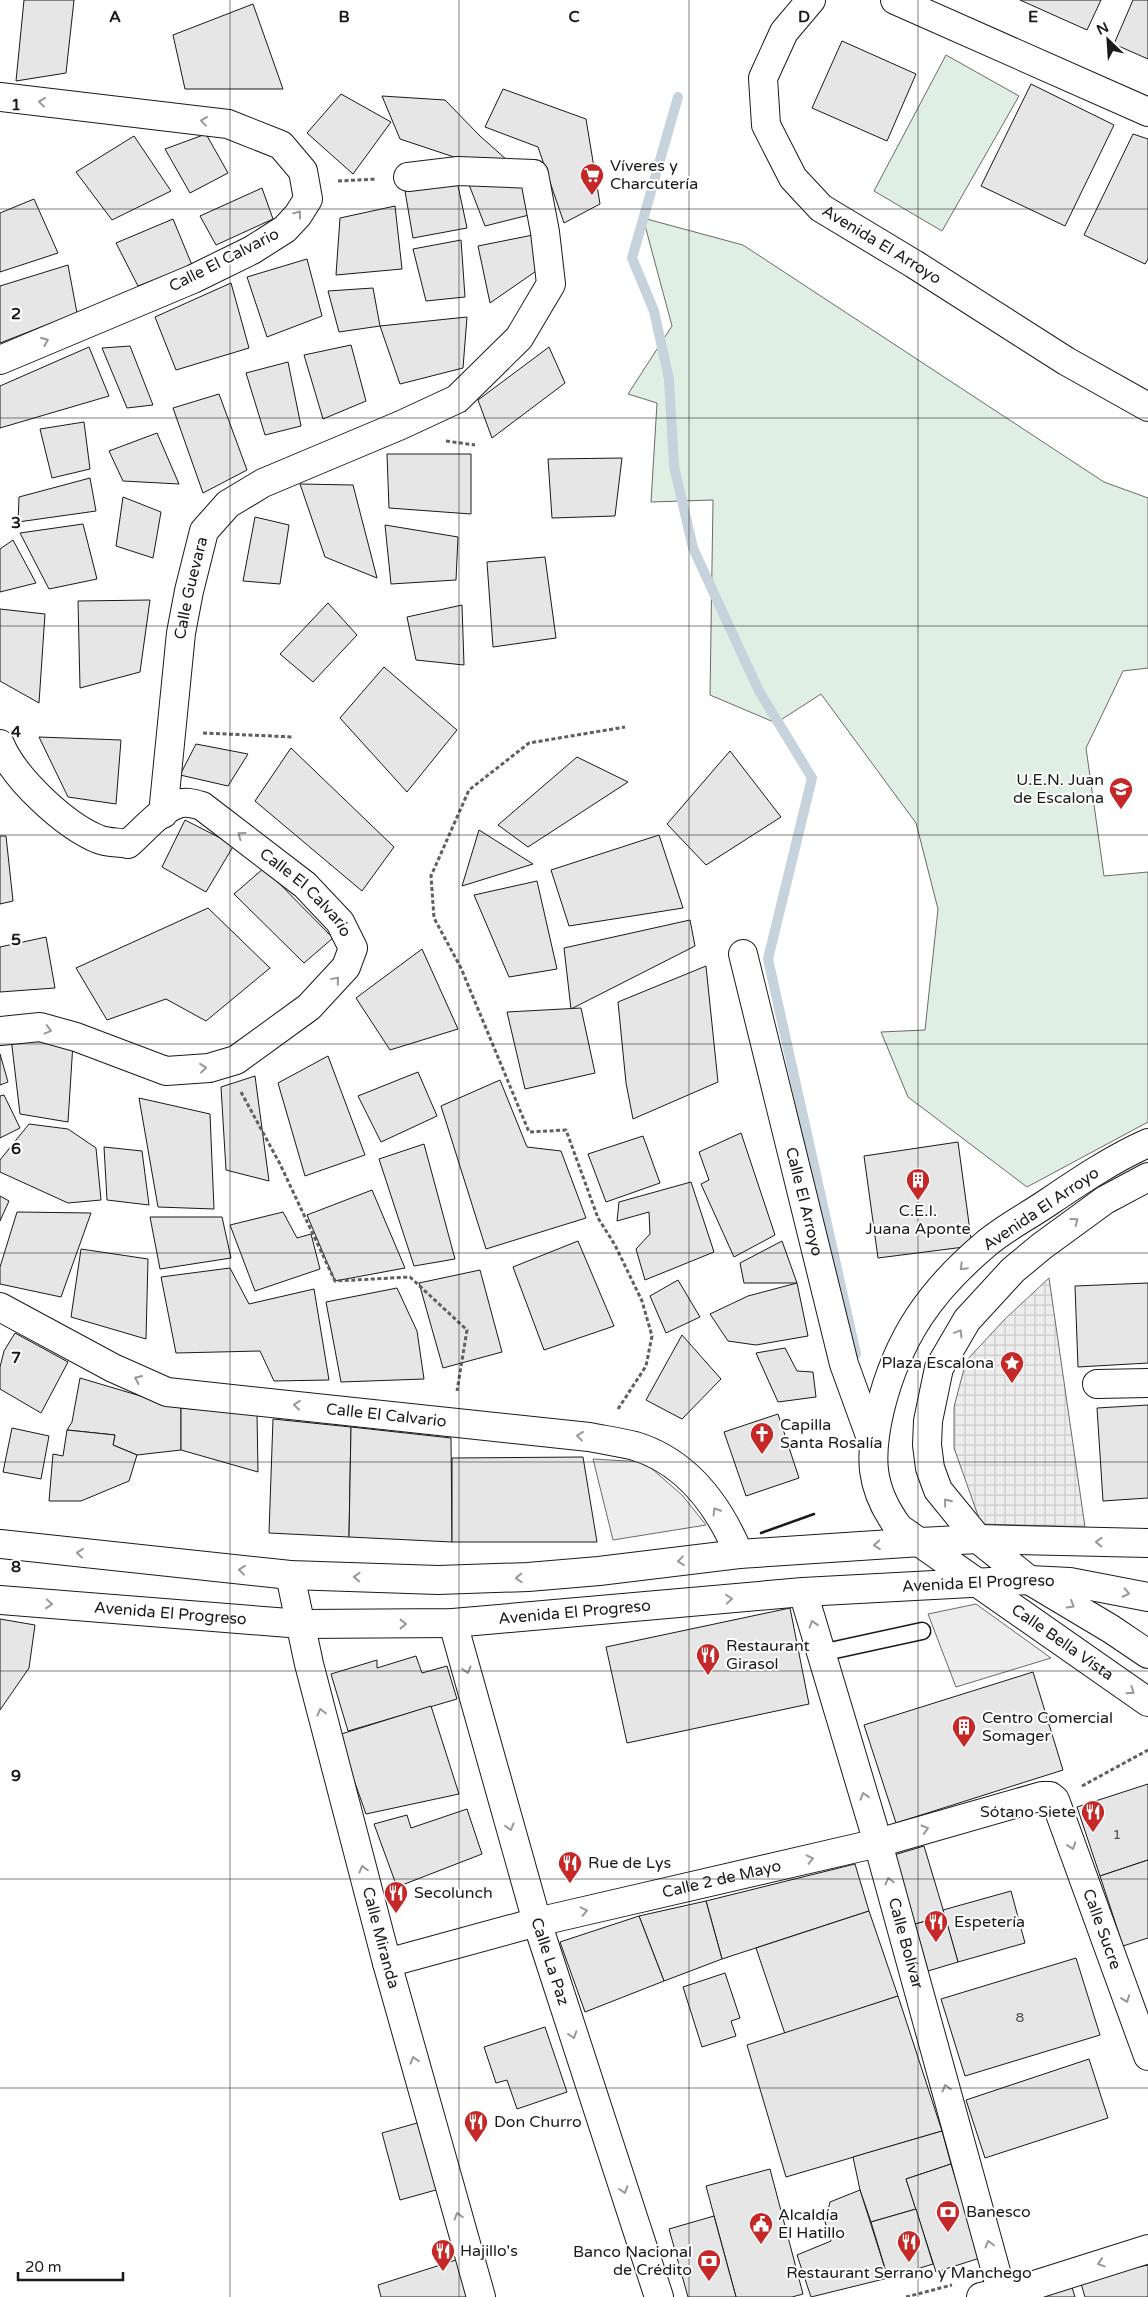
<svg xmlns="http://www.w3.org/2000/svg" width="1148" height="2297" font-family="'Varela Round',sans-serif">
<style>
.green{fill:#e0efe3;stroke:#6a6a6a}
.parking{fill:#ededed;stroke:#6a6a6a}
.plaza{fill:url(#plaza-grid);stroke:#6a6a6a}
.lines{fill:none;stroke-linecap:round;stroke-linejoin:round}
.stream{stroke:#c6d2dc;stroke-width:10}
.building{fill:#e6e6e6;stroke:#1a1a1a}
.lane-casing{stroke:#1a1a1a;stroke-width:19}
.street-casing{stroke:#1a1a1a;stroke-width:30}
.secondary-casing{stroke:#1a1a1a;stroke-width:30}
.path{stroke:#5f5f5f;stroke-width:3;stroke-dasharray:4 2.5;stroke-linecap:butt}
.lane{stroke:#fff;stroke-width:16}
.street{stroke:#fff;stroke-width:28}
.secondary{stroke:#fff;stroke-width:28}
.wall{stroke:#1a1a1a;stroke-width:2.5}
.oneway{stroke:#989898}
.grid{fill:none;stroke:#1a1a1a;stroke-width:1;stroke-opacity:0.55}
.labels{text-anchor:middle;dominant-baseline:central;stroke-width:4;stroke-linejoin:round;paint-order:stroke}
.number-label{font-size:14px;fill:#4d4d4d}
.poi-label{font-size:16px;fill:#1a1a1a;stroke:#fff;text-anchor:start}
.street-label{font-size:16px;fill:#1a1a1a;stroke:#fff}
.grid-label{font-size:16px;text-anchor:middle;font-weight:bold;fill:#1a1a1a;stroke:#fff;stroke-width:4;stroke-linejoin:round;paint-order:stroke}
</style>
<defs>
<pattern id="plaza-grid" width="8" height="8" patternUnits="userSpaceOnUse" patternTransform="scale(1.25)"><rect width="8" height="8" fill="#ededed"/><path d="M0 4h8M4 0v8" fill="none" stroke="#cbcbcb"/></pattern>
</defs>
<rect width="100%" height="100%" fill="#fff"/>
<g class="green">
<path d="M946,55L1019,96L942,231L874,191Z"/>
<path d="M643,218L743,245L1104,482L1148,498V668L1123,671L1086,748L1104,876L1148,872V1122L1027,1187L908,1097L881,1032L925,1030L938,909L916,823L821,694L776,723L710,695L713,500L651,502L657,403L628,394L672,326Z"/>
</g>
<g class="parking">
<path d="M593,1459L644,1462L682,1495L706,1525L613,1540Z"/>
<path d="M976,1604L1051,1658L956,1687L928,1614Z"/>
</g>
<path class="plaza" d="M1049,1278L1085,1527L981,1524L954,1448V1407L966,1361L1005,1319Z"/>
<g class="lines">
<path class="stream" d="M678,97L632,258L654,311L669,379L674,466L693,548L759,691L812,778L768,959L856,1354"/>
</g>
<g class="building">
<path d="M24,0H74L66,73L16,81Z"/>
<path d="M1020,0H1101L1087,30Z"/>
<path d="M1133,0H1148V59L1114,44Z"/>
<path d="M253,4L283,89H185L173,35Z"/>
<path d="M842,41L916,74L887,141L812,108Z"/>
<path d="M1031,84L1114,125L1065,226L981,186Z"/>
<path d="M503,89L586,119L600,204L564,223L538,147L485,127Z"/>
<path d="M341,94L391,122L353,174L307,133Z"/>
<path d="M382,96L445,100L480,136L507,160L457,158L400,139Z"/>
<path d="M206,134L228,173L190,193L165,149Z"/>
<path d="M1133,134L1148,139V259L1145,264L1084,235Z"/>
<path d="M134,136L171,191L112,220L76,172Z"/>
<path d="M521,176L529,215L485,226L468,182Z"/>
<path d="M457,181L467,228L413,238L405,191Z"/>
<path d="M262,188L273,219L216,245L200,216Z"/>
<path d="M34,199L58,253L0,272V213Z"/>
<path d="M395,206L402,269L336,275L340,218Z"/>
<path d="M173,219L192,265L138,286L116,243Z"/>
<path d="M533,235L542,267L490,303L478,246Z"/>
<path d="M461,240L465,297L426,301L413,249Z"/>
<path d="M307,259L322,316L267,337L247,277Z"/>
<path d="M68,265L77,313L0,343V286Z"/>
<path d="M231,283L249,348L176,370L155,317Z"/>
<path d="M373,288L380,326L339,332L328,291Z"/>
<path d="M467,317L463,368L400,384L380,326Z"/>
<path d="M351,345L366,401L323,419L304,355Z"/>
<path d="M130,346L153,405L127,408L102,348Z"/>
<path d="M89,347L109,396L0,428V386Z"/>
<path d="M549,347L565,383L492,438L478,400Z"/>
<path d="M288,362L301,426L265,435L246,373Z"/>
<path d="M219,394L247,470L203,493L173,408Z"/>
<path d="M84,422L90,469L52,478L40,429Z"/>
<path d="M157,433L179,484L123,481L109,451Z"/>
<path d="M387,454H471V514L389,508Z"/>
<path d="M622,458L615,516L552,518L548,459Z"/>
<path d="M90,478L96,511L18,522L19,497Z"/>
<path d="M300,484L353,485L377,578L325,557Z"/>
<path d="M123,497L161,512L153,558L116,546Z"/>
<path d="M255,517L289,525L280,584L243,581Z"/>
<path d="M83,524L97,579L49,589L20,533Z"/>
<path d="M385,525L458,537L456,580L391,584Z"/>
<path d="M13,540L36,583L0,592V549Z"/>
<path d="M545,557L556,638L493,647L487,562Z"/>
<path d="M150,600L140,672L80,688L78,601Z"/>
<path d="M328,603L357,635L313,682L280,654Z"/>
<path d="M462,605L464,665L416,660L407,617Z"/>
<path d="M0,609L45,614L39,703L0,681Z"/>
<path d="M384,667L457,730L407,792L340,718Z"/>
<path d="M39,737L121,740L116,804L68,797Z"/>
<path d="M196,744L248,754L228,786L180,775Z"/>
<path d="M291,748L394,847L362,891L255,801Z"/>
<path d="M730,751L781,817L706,865L667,824Z"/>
<path d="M577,757L628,782L528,847L498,825Z"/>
<path d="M185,820L234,845L206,892L162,867Z"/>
<path d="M479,830L533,864L462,886Z"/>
<path d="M659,835L683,908L569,926L551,870Z"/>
<path d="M0,836H6L13,901L0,904Z"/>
<path d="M264,868L333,938L304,963L234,894Z"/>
<path d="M537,881L557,969L509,977L474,895Z"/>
<path d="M208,908L270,968L206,1021L166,999L107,1020L76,968Z"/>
<path d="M690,920L695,946L571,1009L564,948Z"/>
<path d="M46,937L55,988L0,992V947Z"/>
<path d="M422,949L458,1029L390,1050L356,998Z"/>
<path d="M706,966L718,1082L633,1119L626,1083L618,1002Z"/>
<path d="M581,1008L595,1073L525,1089L507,1012Z"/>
<path d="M11,1038L73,1043L68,1122L20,1114Z"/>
<path d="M0,1054L8,1082L0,1085Z"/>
<path d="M328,1056L365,1155L305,1176L278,1083Z"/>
<path d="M418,1072L437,1116L381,1142L358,1096Z"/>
<path d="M255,1076L269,1181L226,1170L221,1087Z"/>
<path d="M500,1080L527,1147L561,1151L586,1218L486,1249L441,1106Z"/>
<path d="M4,1095L20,1128L0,1138V1096Z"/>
<path d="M139,1098L210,1114L214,1209L158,1207Z"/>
<path d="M29,1124L68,1129L96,1148L101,1200L68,1203L0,1172V1160Z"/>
<path d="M741,1133L775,1235L734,1257L701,1184L709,1180L699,1152Z"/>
<path d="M643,1136L660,1183L606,1202L588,1154Z"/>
<path d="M958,1142L972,1246L878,1258L864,1156Z"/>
<path d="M424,1144L455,1259L414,1266L379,1159Z"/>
<path d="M104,1147L142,1151L149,1205L107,1200Z"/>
<path d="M691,1182L714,1252L645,1280L636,1249L650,1234L649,1212L617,1221L619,1202Z"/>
<path d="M372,1190L405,1268L335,1281L307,1215Z"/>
<path d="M0,1196L9,1201L0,1221Z"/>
<path d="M17,1212L91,1213L61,1297L0,1284V1267Z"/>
<path d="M283,1212L297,1238L311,1234L320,1269L255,1291L230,1225Z"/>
<path d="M150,1217H222L231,1258L160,1269Z"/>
<path d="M578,1241L614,1326L544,1350L513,1267Z"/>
<path d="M782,1241L797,1283H744L740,1263Z"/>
<path d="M81,1249L148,1259L146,1339L71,1317Z"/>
<path d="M230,1268L249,1304L314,1289L329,1380L274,1381L260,1351L176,1353L161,1277Z"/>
<path d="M480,1270L502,1352L443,1368L419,1283Z"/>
<path d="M678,1280L700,1317L666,1333L650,1296Z"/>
<path d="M797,1283L808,1336L756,1345L728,1341L710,1314L748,1296Z"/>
<path d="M1148,1283V1363L1078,1367L1075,1286Z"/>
<path d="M397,1288L417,1331L424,1379L341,1382L326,1302Z"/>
<path d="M15,1333L68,1362L41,1413L0,1389V1367L4,1351Z"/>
<path d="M682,1335L721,1379L682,1419L646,1400Z"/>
<path d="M785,1348L797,1371L813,1372L816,1397L778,1402L756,1353Z"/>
<path d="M80,1378L181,1408V1450L137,1455L113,1445L115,1435L67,1430L72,1422Z"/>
<path d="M1148,1405V1498L1103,1501L1097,1408Z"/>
<path d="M181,1408L257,1414L258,1472L181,1450Z"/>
<path d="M778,1414L799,1478L746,1496L724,1432Z"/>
<path d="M273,1419L351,1427L349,1537L269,1533Z"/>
<path d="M351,1427L451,1438L452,1542L349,1537Z"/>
<path d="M12,1428L49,1436L41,1479L3,1472Z"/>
<path d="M67,1430L115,1435L113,1445L137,1455L129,1481L81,1501H49L53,1454L63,1456Z"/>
<path d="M583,1457L597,1542H452V1458Z"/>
<path d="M790,1608L809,1704L627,1743L606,1647Z"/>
<path d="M0,1619L35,1625L29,1668L0,1710Z"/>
<path d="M416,1656L422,1673L447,1666L457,1699L348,1731L331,1674L377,1660V1668Z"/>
<path d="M1033,1672L1063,1770L896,1823L864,1725Z"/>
<path d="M431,1706L459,1794L366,1814L338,1735Z"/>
<path d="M1148,1784V1860L1100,1876L1077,1807Z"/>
<path d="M467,1809L482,1854L397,1887L374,1824L407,1815L411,1828Z"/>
<path d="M924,1846L945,1916L915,1924L894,1855Z"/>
<path d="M1148,1860V1938L1123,1946L1100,1876Z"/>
<path d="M855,1864L869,1911L722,1959L706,1901Z"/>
<path d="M1011,1891L1025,1943L958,1962L943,1910Z"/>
<path d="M706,1901L722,1959L664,1981L639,1916Z"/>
<path d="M869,1911L898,1996L785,2034L756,1948Z"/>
<path d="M639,1916L664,1981L585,2012L560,1942Z"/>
<path d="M945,1916L958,1962L928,1971L915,1924Z"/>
<path d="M1076,1958L1100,2035L965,2076L941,1999Z"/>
<path d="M725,1973L740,2018L731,2021L736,2036L702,2047L683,1987Z"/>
<path d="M898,1996L942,2131L786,2177L747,2045Z"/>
<path d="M545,2027L567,2092L517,2109L507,2080L496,2083L484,2047Z"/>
<path d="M1089,2059L1108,2118L985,2158L966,2100Z"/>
<path d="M424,2121L443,2188L400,2200L382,2133Z"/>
<path d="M942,2131L951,2164L906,2179L916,2209L871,2222L860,2190L853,2157Z"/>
<path d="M951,2164L980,2258L936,2272L906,2179Z"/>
<path d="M770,2169L803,2294L792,2297H736L706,2186Z"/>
<path d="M860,2190L888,2278L811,2297L797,2255L831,2241L825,2222L830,2202Z"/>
<path d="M916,2209L933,2264L888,2278L871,2222Z"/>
<path d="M714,2216L736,2297H688L669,2229Z"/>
<path d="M462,2258L474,2297H381L378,2285Z"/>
<path d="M1148,2265V2297H1085L1080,2280Z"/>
<path d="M1071,2284L1075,2297H1029Z"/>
</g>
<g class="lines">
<g class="lane-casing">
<path id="lane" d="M821,1653L922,1631"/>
</g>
<g class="street-casing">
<g id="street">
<path id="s1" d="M811,0L784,32L763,78L766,125L793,178L821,208L914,264L1066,361L1148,407"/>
<path d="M895,0L1148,112"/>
<path d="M0,97L228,124L281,145L303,171L308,199L298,215L285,229L252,250L193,279L0,360"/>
<path id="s2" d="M0,744C14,778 64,825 98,839C107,843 119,842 128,844C143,831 160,810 178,804C186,801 195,804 202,806L305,885L340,922L353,948L346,967L309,1007L236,1060L209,1068L166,1071L76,1037L40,1027L0,1031"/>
<path id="s3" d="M163,814L181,633L189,591L204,531L228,504L263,483L401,425L457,399L519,338L551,284L545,232L534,174L458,171L408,177"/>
<path id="s4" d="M743,954L844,1364L873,1444"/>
<path id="s5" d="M1148,1143C1114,1158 1081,1180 1050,1201C1030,1215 1006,1227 987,1243C930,1291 898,1337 880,1409C869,1456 869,1488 899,1528L1148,1702"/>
<path d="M1148,1177L1105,1200L1042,1246L1013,1270L967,1320L939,1368L928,1421L927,1445L930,1468L938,1490L978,1539L1029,1580L1111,1629L1148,1654"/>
<path id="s6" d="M0,1307L113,1368L167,1392L589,1437C604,1440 620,1442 635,1446C687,1462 719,1506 739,1554"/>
<path d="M1097,1384L1148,1383"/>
<path id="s7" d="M290,1575L309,1664L387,1963L481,2297"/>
<path id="s8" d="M803,1592L878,1843L1003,2297"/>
<path id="s9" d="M453,1623L537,1922L659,2297"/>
<path id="s10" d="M387,1963L537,1922L878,1843L1042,1796H1050L1055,1800L1148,2056"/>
<path d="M981,2297L1031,2286L1148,2249"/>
</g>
</g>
<g class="secondary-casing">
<g id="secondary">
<path d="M0,1544L290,1575L438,1580L528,1577L599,1571L739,1554L921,1542L978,1539L1148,1543"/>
<path id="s11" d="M0,1600L302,1624L453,1623L803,1592L1029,1580L1070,1582L1148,1597"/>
</g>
</g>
<g class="path">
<path d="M338,181L377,179"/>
<path d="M446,441L475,445"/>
<path d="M203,733L294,737"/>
<path d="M241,1092L280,1164L335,1281L410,1277L467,1330L457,1391"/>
<path d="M618,1409L646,1366L652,1336L642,1301L615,1245L598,1218L566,1130L529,1132L461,968L434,918L431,876L469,790L529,743L625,727"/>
<path d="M1082,1786L1148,1750"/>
<path d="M906,2297L952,2285"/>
</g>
<use href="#lane" class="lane"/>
<use href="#street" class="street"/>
<use href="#secondary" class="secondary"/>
<path class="wall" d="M761,1533L814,1514"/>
</g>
<defs><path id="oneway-chevron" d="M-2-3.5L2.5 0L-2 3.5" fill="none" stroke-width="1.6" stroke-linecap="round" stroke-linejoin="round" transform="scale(1.25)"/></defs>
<g class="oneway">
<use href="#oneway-chevron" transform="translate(42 102) rotate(-173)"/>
<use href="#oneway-chevron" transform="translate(204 121) rotate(-173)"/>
<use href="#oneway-chevron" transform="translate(298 214) rotate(-53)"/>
<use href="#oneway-chevron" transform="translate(45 341) rotate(-23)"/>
<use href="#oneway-chevron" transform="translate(241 835) rotate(-144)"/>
<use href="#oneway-chevron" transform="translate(336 980) rotate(-50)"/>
<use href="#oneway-chevron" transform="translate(48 1030) rotate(15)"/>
<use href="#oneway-chevron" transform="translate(203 1068) rotate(-6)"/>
<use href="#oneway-chevron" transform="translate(1075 1221) rotate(-36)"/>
<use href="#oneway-chevron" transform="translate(963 1267) rotate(135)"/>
<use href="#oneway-chevron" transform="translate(959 1333) rotate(-59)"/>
<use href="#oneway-chevron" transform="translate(138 1379) rotate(-156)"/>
<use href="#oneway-chevron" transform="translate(297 1405) rotate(-174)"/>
<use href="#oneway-chevron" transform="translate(580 1436) rotate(-173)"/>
<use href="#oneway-chevron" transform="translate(947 1502) rotate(-129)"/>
<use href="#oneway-chevron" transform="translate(716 1511) rotate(-122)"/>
<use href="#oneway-chevron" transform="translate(1099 1542) rotate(-178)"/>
<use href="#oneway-chevron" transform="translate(877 1545) rotate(176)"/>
<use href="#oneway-chevron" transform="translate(80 1553) rotate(-174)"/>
<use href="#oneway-chevron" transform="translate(681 1561) rotate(173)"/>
<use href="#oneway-chevron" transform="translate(242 1570) rotate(-174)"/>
<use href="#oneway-chevron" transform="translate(357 1577) rotate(-178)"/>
<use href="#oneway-chevron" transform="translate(519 1578) rotate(178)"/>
<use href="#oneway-chevron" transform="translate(1126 1593) rotate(12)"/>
<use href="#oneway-chevron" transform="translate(729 1599) rotate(-5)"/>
<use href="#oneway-chevron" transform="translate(49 1604) rotate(5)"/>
<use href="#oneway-chevron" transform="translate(1071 1605) rotate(31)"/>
<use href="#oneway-chevron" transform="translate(403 1624)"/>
<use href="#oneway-chevron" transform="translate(813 1624) rotate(-107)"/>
<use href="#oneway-chevron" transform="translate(467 1670) rotate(74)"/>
<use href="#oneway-chevron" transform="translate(1131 1691) rotate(34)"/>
<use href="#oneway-chevron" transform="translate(321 1712) rotate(-105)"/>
<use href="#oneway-chevron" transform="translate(864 1796) rotate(-107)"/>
<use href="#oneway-chevron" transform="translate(510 1827) rotate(75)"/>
<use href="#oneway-chevron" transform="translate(925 1829) rotate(-16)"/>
<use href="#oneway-chevron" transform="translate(1072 1846) rotate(70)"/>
<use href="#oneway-chevron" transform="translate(810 1859) rotate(-13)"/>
<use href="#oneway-chevron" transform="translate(363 1869) rotate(-105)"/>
<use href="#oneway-chevron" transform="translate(889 1881) rotate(-105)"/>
<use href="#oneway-chevron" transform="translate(584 1911) rotate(-13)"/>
<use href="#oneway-chevron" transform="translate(1126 1999) rotate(70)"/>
<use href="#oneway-chevron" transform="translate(573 2035) rotate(72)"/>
<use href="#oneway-chevron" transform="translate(414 2060) rotate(-106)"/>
<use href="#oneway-chevron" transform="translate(946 2088) rotate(-105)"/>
<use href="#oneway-chevron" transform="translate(624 2190) rotate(72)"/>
<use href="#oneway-chevron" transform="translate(458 2216) rotate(-106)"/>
<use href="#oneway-chevron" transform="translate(989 2244) rotate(-105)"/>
<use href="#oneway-chevron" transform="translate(1101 2263) rotate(162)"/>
</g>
<path class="grid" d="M230,0V2297M459,0V2297M689,0V2297M918,0V2297M0,209H1148M0,418H1148M0,626H1148M0,835H1148M0,1044H1148M0,1253H1148M0,1462H1148M0,1671H1148M0,1879H1148M0,2088H1148"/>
<defs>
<g id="supermarket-pin" transform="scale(1.25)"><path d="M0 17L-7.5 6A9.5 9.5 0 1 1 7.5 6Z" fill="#c62828" stroke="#fff"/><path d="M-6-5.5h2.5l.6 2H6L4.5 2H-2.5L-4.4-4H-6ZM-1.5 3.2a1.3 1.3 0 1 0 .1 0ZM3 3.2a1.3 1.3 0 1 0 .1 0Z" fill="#fff"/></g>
<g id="school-pin" transform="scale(1.25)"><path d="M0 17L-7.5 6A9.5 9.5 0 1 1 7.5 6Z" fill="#c62828" stroke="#fff"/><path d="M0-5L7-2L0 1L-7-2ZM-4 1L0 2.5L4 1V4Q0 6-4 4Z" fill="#fff"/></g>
<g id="building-pin" transform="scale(1.25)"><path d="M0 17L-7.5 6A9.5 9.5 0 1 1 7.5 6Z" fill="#c62828" stroke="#fff"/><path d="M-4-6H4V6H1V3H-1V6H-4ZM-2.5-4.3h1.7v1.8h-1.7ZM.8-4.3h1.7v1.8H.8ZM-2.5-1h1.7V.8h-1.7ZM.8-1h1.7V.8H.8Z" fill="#fff"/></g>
<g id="sight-pin" transform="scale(1.25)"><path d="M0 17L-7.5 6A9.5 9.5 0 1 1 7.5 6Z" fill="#c62828" stroke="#fff"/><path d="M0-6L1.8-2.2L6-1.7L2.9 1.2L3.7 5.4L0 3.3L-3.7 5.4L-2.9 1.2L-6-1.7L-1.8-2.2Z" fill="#fff"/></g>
<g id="church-pin" transform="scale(1.25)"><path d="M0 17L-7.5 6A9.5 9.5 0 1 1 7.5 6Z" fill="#c62828" stroke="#fff"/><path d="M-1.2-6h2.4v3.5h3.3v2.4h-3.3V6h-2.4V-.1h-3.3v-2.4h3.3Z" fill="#fff"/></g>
<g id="restaurant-pin" transform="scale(1.25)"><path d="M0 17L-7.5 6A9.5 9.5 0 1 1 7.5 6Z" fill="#c62828" stroke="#fff"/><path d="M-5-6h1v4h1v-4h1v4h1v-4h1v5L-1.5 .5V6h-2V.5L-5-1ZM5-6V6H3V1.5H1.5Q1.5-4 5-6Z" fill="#fff"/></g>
<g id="bank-pin" transform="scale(1.25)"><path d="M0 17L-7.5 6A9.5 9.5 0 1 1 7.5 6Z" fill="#c62828" stroke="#fff"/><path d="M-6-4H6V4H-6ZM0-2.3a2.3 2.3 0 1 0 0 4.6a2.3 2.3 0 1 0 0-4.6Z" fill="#fff"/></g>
<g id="civic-pin" transform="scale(1.25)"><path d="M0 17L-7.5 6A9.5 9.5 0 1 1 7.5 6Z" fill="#c62828" stroke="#fff"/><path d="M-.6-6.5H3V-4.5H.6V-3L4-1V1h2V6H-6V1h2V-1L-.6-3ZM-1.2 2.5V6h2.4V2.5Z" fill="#fff"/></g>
</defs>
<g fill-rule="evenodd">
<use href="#supermarket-pin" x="592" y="175"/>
<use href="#school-pin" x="1121" y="789"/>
<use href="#building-pin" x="918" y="1180"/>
<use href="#sight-pin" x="1012" y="1363"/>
<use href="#church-pin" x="762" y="1434"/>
<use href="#restaurant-pin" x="708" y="1655"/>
<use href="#building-pin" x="964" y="1727"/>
<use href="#restaurant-pin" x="1093" y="1812"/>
<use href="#restaurant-pin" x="570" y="1863"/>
<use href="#restaurant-pin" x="396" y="1893"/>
<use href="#restaurant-pin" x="936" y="1922"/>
<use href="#restaurant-pin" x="476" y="2122"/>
<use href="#bank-pin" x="948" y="2212"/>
<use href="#civic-pin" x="761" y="2224"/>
<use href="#restaurant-pin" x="909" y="2242"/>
<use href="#restaurant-pin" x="443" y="2251"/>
<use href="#bank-pin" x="709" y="2261"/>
</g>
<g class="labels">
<g class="number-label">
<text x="1117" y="1834">1</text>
<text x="1020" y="2017">8</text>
</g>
<g class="poi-label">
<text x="610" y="166">Víveres y<tspan x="610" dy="18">Charcutería</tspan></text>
<text x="1104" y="780" text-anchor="end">U.E.N. Juan<tspan x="1104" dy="18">de Escalona</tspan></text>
<text x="918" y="1211" text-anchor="middle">C.E.I.<tspan x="918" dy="18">Juana Aponte</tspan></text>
<text x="994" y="1363" text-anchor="end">Plaza Escalona</text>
<text x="780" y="1425">Capilla<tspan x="780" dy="18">Santa Rosalía</tspan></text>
<text x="726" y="1646">Restaurant<tspan x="726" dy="18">Girasol</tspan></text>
<text x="982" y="1718">Centro Comercial<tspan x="982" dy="18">Somager</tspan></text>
<text x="1076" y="1812" text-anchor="end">Sótano Siete</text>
<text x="588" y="1863">Rue de Lys</text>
<text x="414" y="1893">Secolunch</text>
<text x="954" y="1922">Espetería</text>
<text x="494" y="2122">Don Churro</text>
<text x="966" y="2212">Banesco</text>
<text x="778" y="2215">Alcaldía<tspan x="778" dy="18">El Hatillo</tspan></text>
<text x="460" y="2251">Hajillo's</text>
<text x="692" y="2252" text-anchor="end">Banco Nacional<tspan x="692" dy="18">de Crédito</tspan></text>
<text x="909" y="2273" text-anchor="middle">Restaurant Serrano y Manchego</text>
</g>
<g class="street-label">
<text stroke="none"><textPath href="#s1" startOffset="311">Avenida El Arroyo</textPath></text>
<text transform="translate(224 260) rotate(-27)">Calle El Calvario</text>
<text stroke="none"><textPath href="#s3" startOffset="228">Calle Guevara</textPath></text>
<text stroke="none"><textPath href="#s2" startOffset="394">Calle El Calvario</textPath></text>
<text stroke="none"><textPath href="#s4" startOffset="255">Calle El Arroyo</textPath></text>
<text transform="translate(1041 1209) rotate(-34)">Avenida El Arroyo</text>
<text stroke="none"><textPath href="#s6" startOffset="408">Calle El Calvario</textPath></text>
<text stroke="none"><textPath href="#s11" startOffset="981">Avenida El Progreso</textPath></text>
<text stroke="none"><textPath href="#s11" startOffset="576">Avenida El Progreso</textPath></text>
<text stroke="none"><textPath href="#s11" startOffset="171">Avenida El Progreso</textPath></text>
<text stroke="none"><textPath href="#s5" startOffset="716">Calle Bella Vista</textPath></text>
<text stroke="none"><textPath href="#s10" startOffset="345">Calle 2 de Mayo</textPath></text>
<text stroke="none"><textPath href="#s10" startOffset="828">Calle Sucre</textPath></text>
<text stroke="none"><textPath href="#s7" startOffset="374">Calle Miranda</textPath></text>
<text stroke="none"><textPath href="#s8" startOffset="366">Calle Bolívar</textPath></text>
<text stroke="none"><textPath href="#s9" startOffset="352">Calle La Paz</textPath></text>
</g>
</g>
<g class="grid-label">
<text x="115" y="22">A</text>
<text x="344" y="22">B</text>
<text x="574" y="22">C</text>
<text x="804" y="22">D</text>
<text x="1033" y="22">E</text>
<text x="16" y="110">1</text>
<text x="16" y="319">2</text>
<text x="16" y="528">3</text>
<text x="16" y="737">4</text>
<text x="16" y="945">5</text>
<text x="16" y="1154">6</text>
<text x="16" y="1363">7</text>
<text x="16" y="1572">8</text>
<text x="16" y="1781">9</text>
</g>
<g transform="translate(1108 40) rotate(335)" stroke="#ffffff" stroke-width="4" paint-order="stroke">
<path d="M0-4L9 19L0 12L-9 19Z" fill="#1a1a1a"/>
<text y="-8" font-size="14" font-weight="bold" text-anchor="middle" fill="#1a1a1a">N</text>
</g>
<path d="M18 2272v8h105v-8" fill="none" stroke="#1a1a1a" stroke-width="2.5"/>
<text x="25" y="2272" font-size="15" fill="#1a1a1a" stroke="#ffffff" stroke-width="4" paint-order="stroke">20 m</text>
</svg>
